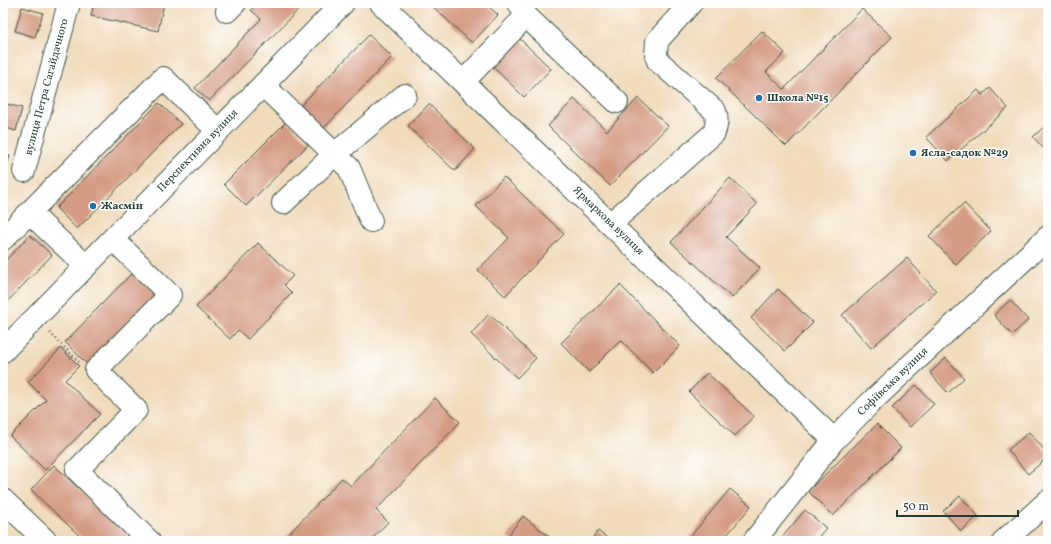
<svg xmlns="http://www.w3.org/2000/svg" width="1051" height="544" font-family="Vollkorn,serif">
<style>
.building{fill:#d49c84}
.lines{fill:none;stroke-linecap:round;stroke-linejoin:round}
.minor-casing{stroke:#3e5548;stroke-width:24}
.path{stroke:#3e5548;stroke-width:2.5;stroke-dasharray:1 3;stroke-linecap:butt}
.minor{stroke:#fff;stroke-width:22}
.poi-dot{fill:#1f6fb2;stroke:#fff;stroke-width:1.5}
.labels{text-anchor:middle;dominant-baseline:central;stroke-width:3;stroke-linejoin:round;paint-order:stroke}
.street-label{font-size:11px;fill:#1f3d34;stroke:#fff}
.poi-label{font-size:11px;font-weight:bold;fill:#1f3d34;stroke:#fff;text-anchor:start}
</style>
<rect width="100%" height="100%" fill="#fff"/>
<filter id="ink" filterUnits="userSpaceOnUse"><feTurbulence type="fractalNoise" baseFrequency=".025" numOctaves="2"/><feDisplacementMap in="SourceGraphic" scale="8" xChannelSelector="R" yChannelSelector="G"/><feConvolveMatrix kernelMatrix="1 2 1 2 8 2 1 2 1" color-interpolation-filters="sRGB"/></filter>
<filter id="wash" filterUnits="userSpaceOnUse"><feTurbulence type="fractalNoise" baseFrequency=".012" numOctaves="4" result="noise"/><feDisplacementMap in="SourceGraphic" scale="16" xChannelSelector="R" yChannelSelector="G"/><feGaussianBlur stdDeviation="0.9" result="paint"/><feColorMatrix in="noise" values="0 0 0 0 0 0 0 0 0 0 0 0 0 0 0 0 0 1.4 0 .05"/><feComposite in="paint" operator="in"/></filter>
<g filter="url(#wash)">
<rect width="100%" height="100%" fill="#f1dbbb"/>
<g id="blocks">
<g class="building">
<path d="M94,3H164L158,31L91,16Z"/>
<path d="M258,3H305L209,101L195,88L261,19L251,10Z"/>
<path d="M429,3H485L498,15L472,43Z"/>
<path d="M22,7L43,13L35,37L15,31Z"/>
<path d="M862,9L892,37L786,146L716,78L762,31L785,53L766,72L784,89Z"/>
<path d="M369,35L392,57L323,129L300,106Z"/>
<path d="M516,35L551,69L524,97L489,63Z"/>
<path d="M990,88L1008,108L948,161L926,137L978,90L982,95Z"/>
<path d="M638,98L668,126L610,186L548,126L574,99L607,131Z"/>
<path d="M3,103L22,108L16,131L3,127Z"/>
<path d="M159,103L181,124L77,229L56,208Z"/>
<path d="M429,104L475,149L455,171L408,126Z"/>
<path d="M287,121L309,144L246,206L224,184Z"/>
<path d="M1048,123V153L1033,137Z"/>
<path d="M3,154L10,156L3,177Z"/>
<path d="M504,177L564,234L505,296L478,270L509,238L476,206Z"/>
<path d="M730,178L757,204L726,237L760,268L732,298L671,242Z"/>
<path d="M964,203L991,231L956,265L929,236Z"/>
<path d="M30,235L52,255L3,306V263Z"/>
<path d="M258,243L293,276L284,285L292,293L248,339L238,330L230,339L196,307Z"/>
<path d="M907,258L936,291L871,348L842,315Z"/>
<path d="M135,270L161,295L90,367L65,342Z"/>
<path d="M620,285L680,346L653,373L621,340L589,372L561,343Z"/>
<path d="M778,289L813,323L785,351L751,318Z"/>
<path d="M1010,300L1028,320L1012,335L994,315Z"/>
<path d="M489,314L536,358L517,378L471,334Z"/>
<path d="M61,348L79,366L65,380L100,414L45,470L10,436L46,400L28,382Z"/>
<path d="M946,358L964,378L948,393L930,373Z"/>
<path d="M707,373L754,416L735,436L689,392Z"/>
<path d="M916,385L934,404L910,427L892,408Z"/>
<path d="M435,398L460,422L376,510L388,522L370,541H282L342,478L351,486Z"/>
<path d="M877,424L901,448L833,516L808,491Z"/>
<path d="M1029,432L1048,454V457L1028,474L1008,450Z"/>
<path d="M54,465L135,541H85L31,490Z"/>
<path d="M730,489L751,506L722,541H693L689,538Z"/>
<path d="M960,496L978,516L961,531L943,511Z"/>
<path d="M805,510L826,528L815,541H779Z"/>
<path d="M523,516L555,541H513L507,537Z"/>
<path d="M598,531L611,541H590Z"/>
</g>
</g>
</g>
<g filter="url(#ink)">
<use href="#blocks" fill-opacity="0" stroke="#3e5548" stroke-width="1"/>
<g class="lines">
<g class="minor-casing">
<g id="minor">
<path d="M381,3L834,440"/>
<path d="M519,3L526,16L617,102"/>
<path d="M227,11L235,3"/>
<path d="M463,82L526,16"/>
<path d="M263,85L349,168L371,221"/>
<path d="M24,171L69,3"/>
<path d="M283,203L335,154L405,95"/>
<path d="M30,213L86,266"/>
<path d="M610,224L714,133C717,125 718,119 715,111L658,61L656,55L657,41L691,3"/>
<path d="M3,239L163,78L218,131"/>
<path d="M113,239L170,295L96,370L136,410L77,470L149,541"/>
<path d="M3,351L343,3"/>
<path d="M3,500L46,541"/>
<path d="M754,541L834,440L869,404L1048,237"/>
<path d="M1004,541L1048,501"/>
</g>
</g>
<path class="path" d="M50,333L80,363"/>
<use href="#minor" class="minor"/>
</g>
</g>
<g class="poi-dot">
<circle cx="759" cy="98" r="4"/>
<circle cx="913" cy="153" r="4"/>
<circle cx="93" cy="206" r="4"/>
</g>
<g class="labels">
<g class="street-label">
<text transform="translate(47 87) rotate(-75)">вулиця Петра Сагайдачного</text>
<text transform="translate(198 151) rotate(-46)">Перспективна вулиця</text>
<text transform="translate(608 221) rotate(44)">Ярмаркова вулиця</text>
<text transform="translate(893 382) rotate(-44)">Софіївська вулиця</text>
</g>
<g class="poi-label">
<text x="767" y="98">Школа №15</text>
<text x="921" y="153">Ясла-садок №29</text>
<text x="101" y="206">Жасмін</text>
</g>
</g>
<rect width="1051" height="544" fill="none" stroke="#fff" stroke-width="16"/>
<path d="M897 510v6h121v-6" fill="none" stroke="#1f3d34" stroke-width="2"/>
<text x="903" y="510" font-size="12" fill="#1f3d34" stroke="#ffffff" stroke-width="3" paint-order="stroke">50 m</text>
</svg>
